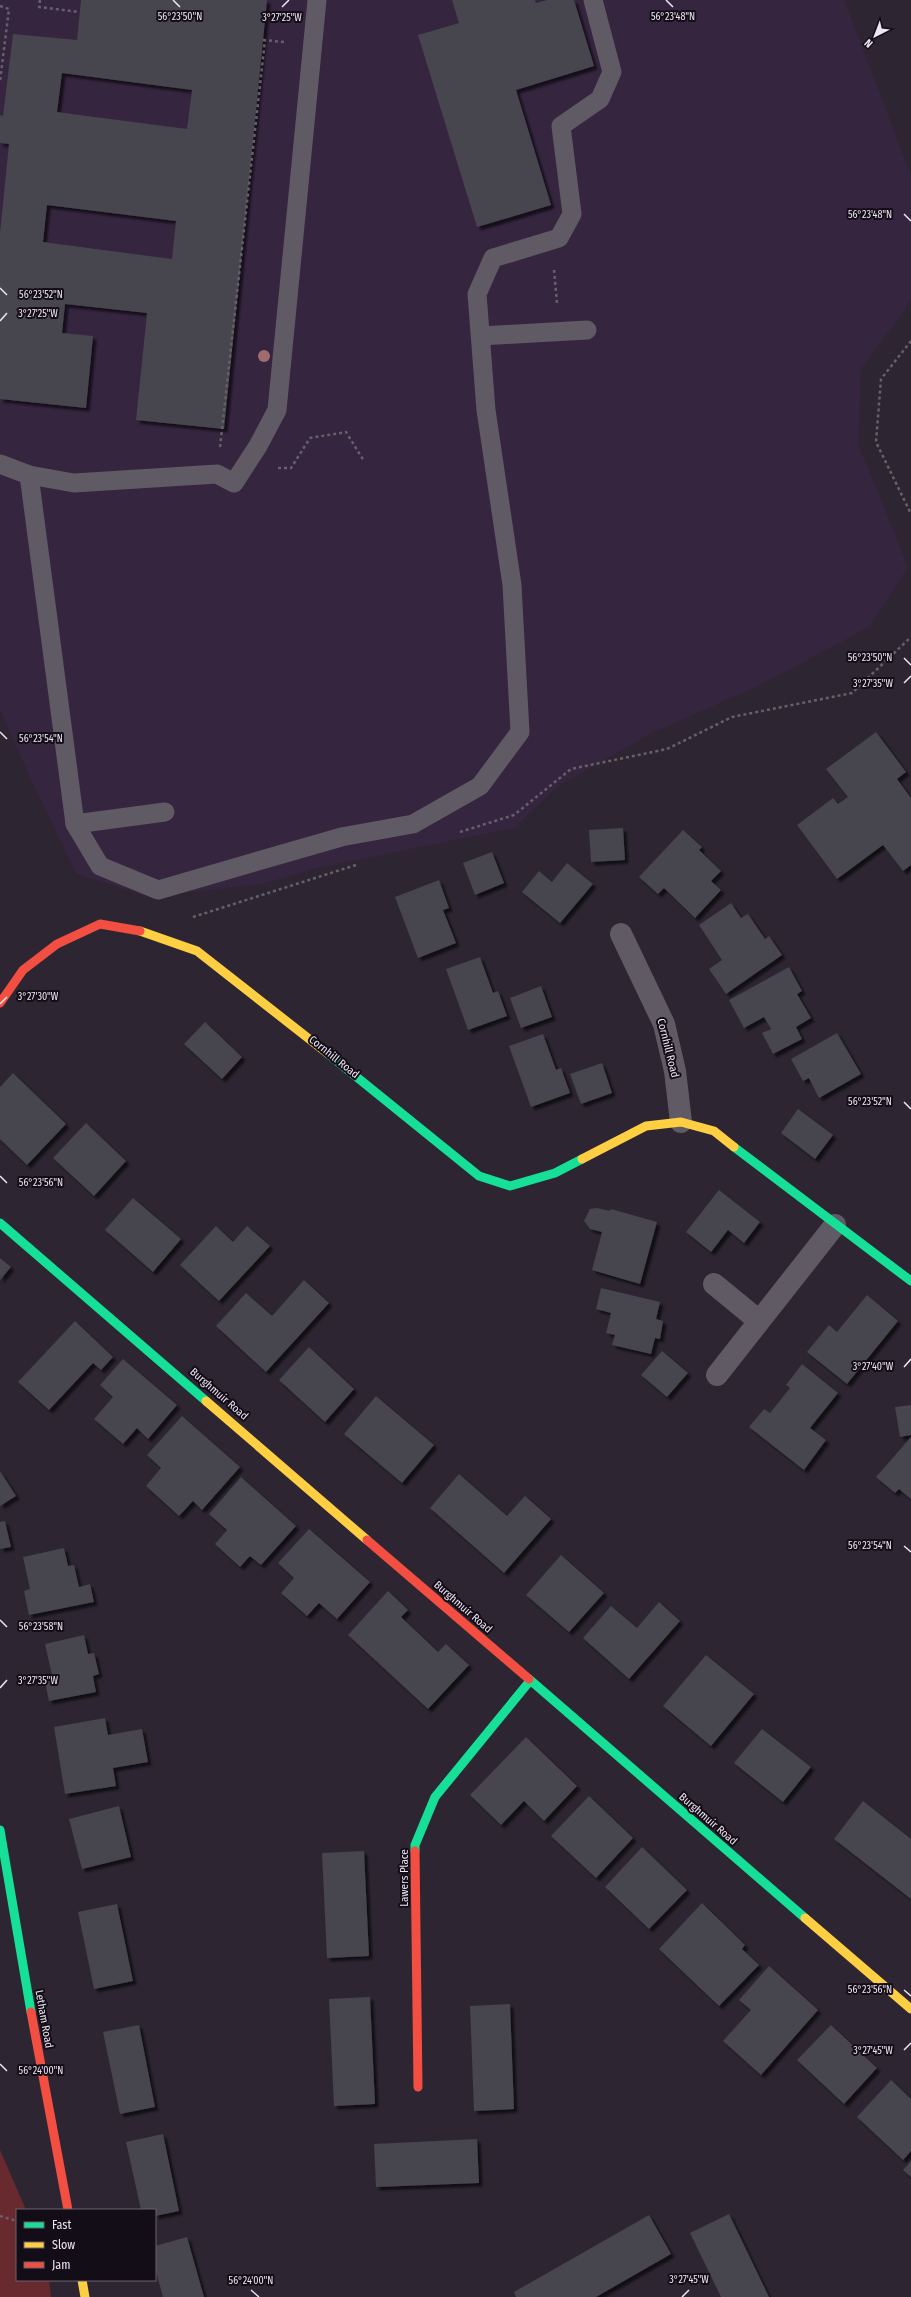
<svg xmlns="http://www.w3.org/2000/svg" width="911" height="2297" font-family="'Fira Sans Condensed',sans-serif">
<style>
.built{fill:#35253f}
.green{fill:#68292f}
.building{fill:#47444e;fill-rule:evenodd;filter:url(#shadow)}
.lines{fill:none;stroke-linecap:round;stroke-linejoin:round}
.path{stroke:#666169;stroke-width:2.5;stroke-dasharray:3 3;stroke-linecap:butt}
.lane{stroke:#5f5a63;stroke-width:19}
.street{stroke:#5f5a63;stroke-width:22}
.fast{stroke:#16e098;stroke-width:9}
.slow{stroke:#ffcf43;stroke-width:9}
.jam{stroke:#f24e42;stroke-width:9}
.tree{fill:#a06c72}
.ticks{fill:none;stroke:#eee5f4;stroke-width:1.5}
.labels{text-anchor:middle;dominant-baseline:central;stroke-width:4;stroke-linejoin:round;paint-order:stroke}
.street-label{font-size:11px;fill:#eee5f4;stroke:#130d17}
.ticks-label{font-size:10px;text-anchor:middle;fill:#eee5f4;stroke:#130d17;stroke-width:4;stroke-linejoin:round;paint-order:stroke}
</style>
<defs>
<filter id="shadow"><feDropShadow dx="3.5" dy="3.5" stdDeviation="1" flood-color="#0009"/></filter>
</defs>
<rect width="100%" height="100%" fill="#2d2632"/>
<path class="built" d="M0,0H844L911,175V301L861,369L858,444L908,567L869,627L760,685L652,733L558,786L514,828L317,868L261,884L150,897L77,874L31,780L0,709Z"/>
<path class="green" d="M0,2150L26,2210H17V2280H49L51,2297H0Z"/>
<g class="building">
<path d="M81,0H267L224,429L136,420L147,313L65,304L62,333L93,336L86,408L0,399V233L9,144L0,143V115L3,116L13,34L77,40ZM62,73L192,90L187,129L57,112ZM47,205L176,221L172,259L43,242Z"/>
<path d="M452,0H535L536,3L547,0H574L594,66L516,90L551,205L477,227L418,35L459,23Z"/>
<path d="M876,732L906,772L897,779L911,798V865L903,871L883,845L837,879L797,825L833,798L838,804L848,797L826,769Z"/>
<path d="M623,828L625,860L591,862L589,830Z"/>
<path d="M683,830L702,847L699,850L721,871L711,881L721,890L695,918L664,888L658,894L639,877Z"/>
<path d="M492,852L504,883L475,895L463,863Z"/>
<path d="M567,863L593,884L560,923L522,892L539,871L552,882Z"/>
<path d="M439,880L449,908L443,910L456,943L418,958L395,897Z"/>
<path d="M731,903L741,918L748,914L765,939L769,936L782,955L726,994L709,969L722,960L699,925Z"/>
<path d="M480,957L493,993L498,991L507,1016L468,1030L446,969Z"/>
<path d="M789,967L802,991L797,994L811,1018L796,1027L802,1039L773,1054L762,1033L771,1029L764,1017L744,1028L729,1000Z"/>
<path d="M541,986L552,1017L521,1028L510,998Z"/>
<path d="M205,1022L242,1057L222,1079L184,1044Z"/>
<path d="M837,1033L861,1074L819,1098L809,1078L803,1081L791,1059Z"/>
<path d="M543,1034L556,1070L561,1068L570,1093L531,1107L509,1046Z"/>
<path d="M602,1063L612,1093L581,1104L570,1074Z"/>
<path d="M13,1073L66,1124L27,1165L0,1139V1087Z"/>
<path d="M798,1109L833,1135L815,1159L781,1133Z"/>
<path d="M86,1123L126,1161L94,1196L53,1158Z"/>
<path d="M719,1190L760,1222L744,1243L728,1230L711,1252L686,1232Z"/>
<path d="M133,1198L181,1239L153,1272L105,1230Z"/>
<path d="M597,1208L610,1211L611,1209L657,1222L640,1284L592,1270L602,1232L590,1229L584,1221L590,1209Z"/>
<path d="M216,1226L233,1242L247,1226L270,1246L219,1301L180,1265Z"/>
<path d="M0,1258L11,1267L0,1280Z"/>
<path d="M304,1280L329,1303L266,1372L216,1326L246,1293L272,1316Z"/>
<path d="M601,1288L660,1302L656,1319L663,1321L660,1339L655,1338L651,1354L612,1345L615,1335L606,1333L611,1313L596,1309Z"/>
<path d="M867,1295L898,1321L847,1384L807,1352L829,1325L837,1332Z"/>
<path d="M75,1321L113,1357L101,1370L93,1363L49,1410L18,1382Z"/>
<path d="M309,1347L354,1389L325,1422L279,1380Z"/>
<path d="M662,1351L688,1373L667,1397L641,1375Z"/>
<path d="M123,1359L177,1405L148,1439L137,1428L123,1444L94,1419L113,1397L100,1385Z"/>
<path d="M802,1364L838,1393L810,1428L826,1440L804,1470L749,1427L764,1409L770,1413L790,1388L786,1385Z"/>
<path d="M376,1396L434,1445L402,1483L344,1434Z"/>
<path d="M911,1405V1435L900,1437L895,1407Z"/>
<path d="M182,1416L240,1467L202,1510L193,1501L179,1516L146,1486L161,1468L147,1455Z"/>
<path d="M911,1437V1499L899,1489L895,1493L876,1477Z"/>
<path d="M0,1471L16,1496L0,1506Z"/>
<path d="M459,1474L507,1516L525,1496L551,1519L504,1573L430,1508Z"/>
<path d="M241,1477L296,1526L261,1565L250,1556L240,1567L215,1544L227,1530L209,1514Z"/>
<path d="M5,1521L11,1547L0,1549V1522Z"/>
<path d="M309,1529L370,1582L337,1619L319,1603L307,1616L281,1593L294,1578L278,1563Z"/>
<path d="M64,1548L68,1566L74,1565L79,1587L90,1584L94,1602L29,1615L24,1591L30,1589L23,1557Z"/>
<path d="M561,1555L604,1593L569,1632L526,1595Z"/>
<path d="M388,1591L408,1610L401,1617L438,1652L446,1644L469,1665L428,1709L348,1635Z"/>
<path d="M659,1602L680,1621L629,1679L583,1638L611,1606L637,1628Z"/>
<path d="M84,1635L88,1654L94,1653L99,1674L93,1676L96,1692L49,1701L44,1677L52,1675L45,1644Z"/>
<path d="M706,1655L754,1694L711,1746L663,1706Z"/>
<path d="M105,1718L108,1735L142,1729L148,1762L113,1768L116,1786L65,1794L54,1727Z"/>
<path d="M762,1729L811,1767L783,1802L734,1763Z"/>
<path d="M526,1737L577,1786L544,1821L524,1801L501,1825L470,1795Z"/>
<path d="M589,1796L633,1838L596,1878L551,1836Z"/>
<path d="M863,1801L911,1839V1899L834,1839Z"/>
<path d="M119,1806L131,1857L82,1869L69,1819Z"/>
<path d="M642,1847L687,1890L649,1929L605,1887Z"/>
<path d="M364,1851L369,1956L327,1958L322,1853Z"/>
<path d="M702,1903L745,1945L742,1949L759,1965L719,2006L659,1949Z"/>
<path d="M117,1904L133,1981L94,1989L78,1912Z"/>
<path d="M769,1966L818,2010L761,2075L723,2041L751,2010L739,2000Z"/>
<path d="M370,1997L375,2104L334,2106L329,1999Z"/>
<path d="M510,2004L514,2109L474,2111L470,2006Z"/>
<path d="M139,2025L155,2107L120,2114L103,2032Z"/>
<path d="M831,2025L877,2068L844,2104L797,2060Z"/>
<path d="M891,2080L911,2099V2151L903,2160L857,2117Z"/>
<path d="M163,2134L179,2211L155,2216V2210H141L126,2142Z"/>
<path d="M477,2139L479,2183L376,2187L374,2144Z"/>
<path d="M911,2161V2177L903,2170Z"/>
<path d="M729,2214L769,2297H721L690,2233Z"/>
<path d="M649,2215L671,2254L596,2297H516L514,2292Z"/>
<path d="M187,2237L204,2297H163L155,2268V2246Z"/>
</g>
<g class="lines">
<g class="path">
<path d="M40,0L39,7L79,12"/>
<path d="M0,6L9,9L0,81"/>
<path d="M263,40L284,42"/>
<path d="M554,270L557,303"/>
<path d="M911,341L881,379L876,442L911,514"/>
<path d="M220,447L265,40"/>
<path d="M278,468H291L310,438L346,432L364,461"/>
<path d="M460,832L514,815L571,769L667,749L732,717L852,693L911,637"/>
<path d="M193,917L356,865"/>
<path d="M0,2216L17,2221"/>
</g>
<g class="lane">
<path d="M481,336L587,330"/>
<path d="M0,464L29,475L74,483L217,474L234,483L258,446L277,410L317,0"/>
<path d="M29,475L75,824L100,866L158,890L341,837L413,824L480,786L520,732L512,585L486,410L477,294L493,258L559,238L572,214L561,126L600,99L612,72L593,0"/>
<path d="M75,824L165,812"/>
</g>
<g class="street">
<path d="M621,934L664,1024L675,1071L681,1122"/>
<path d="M714,1284L759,1321"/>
<path d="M717,1375L835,1225"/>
</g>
<g class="fast">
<path d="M327,1053L479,1176L510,1186L555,1173L582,1159"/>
<path d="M734,1147L911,1281"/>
<path d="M0,1223L206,1401"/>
<path d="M529,1679L805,1918"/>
<path d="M0,1830L31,2012"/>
<path d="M415,1851V1845L435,1797L529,1682"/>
</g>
<g class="slow">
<path d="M140,931L197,951L327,1053"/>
<path d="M582,1159L646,1126L681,1122L714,1131L734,1147"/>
<path d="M206,1401L367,1540"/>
<path d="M805,1918L911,2009"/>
<path d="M82,2280L85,2297"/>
</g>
<g class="jam">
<path d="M0,1003L23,970L57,944L100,924L140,931"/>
<path d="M367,1540L529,1679"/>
<path d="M415,1851L418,2087"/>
<path d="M31,2012L68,2210"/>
</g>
</g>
<circle class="tree" cx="264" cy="356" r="6"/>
<path class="ticks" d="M173,0L180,7M666,0L673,7M282,7L289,0M904,214L911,221M0,288L7,295M0,321L7,313M904,658L911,665M904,683L911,676M0,732L7,739M0,1004L7,997M904,1102L911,1109M0,1176L7,1183M904,1367L911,1359M904,1546L911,1552M0,1620L7,1627M0,1688L7,1680M904,1990L911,1996M904,2050L911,2043M0,2064L7,2071M251,2290L259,2297M682,2297L689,2290"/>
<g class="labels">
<g class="street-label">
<text transform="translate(668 1048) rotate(76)">Cornhill Road</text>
<text transform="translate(334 1057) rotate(39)">Cornhill Road</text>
<text transform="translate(219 1394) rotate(41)">Burghmuir Road</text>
<text transform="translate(463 1607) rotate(41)">Burghmuir Road</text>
<text transform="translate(708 1819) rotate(41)">Burghmuir Road</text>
<text transform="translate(404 1878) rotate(-90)">Lawers Place</text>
<text transform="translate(44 2019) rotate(80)">Letham Road</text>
</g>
</g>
<g class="ticks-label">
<text x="180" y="20">56°23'50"N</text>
<text x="673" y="20">56°23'48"N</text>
<text x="282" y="21">3°27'25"W</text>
<text x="870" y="218">56°23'48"N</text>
<text x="41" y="298">56°23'52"N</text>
<text x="38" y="317">3°27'25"W</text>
<text x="870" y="661">56°23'50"N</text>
<text x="873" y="687">3°27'35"W</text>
<text x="41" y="742">56°23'54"N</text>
<text x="38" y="1000">3°27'30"W</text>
<text x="870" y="1105">56°23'52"N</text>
<text x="41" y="1186">56°23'56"N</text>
<text x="873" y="1370">3°27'40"W</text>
<text x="870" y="1549">56°23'54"N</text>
<text x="41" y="1630">56°23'58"N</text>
<text x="38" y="1684">3°27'35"W</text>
<text x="870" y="1993">56°23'56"N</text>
<text x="873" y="2054">3°27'45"W</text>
<text x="41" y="2074">56°24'00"N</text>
<text x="689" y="2283">3°27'45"W</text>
<text x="251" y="2284">56°24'00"N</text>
</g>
<rect x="16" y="2209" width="140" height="72" fill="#130d17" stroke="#6b636f"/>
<rect x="24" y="2222" width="20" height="6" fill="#16e098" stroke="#6b636f"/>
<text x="52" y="2229" font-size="12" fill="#eee5f4">Fast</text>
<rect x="24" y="2242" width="20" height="6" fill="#ffcf43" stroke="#6b636f"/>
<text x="52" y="2249" font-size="12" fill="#eee5f4">Slow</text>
<rect x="24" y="2262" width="20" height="6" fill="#f24e42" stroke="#6b636f"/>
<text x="52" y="2269" font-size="12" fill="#eee5f4">Jam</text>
<g transform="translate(875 36) rotate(222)" stroke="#130d17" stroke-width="3" paint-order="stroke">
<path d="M0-3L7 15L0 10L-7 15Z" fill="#eee5f4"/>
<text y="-6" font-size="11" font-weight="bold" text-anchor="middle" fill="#eee5f4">N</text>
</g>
</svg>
